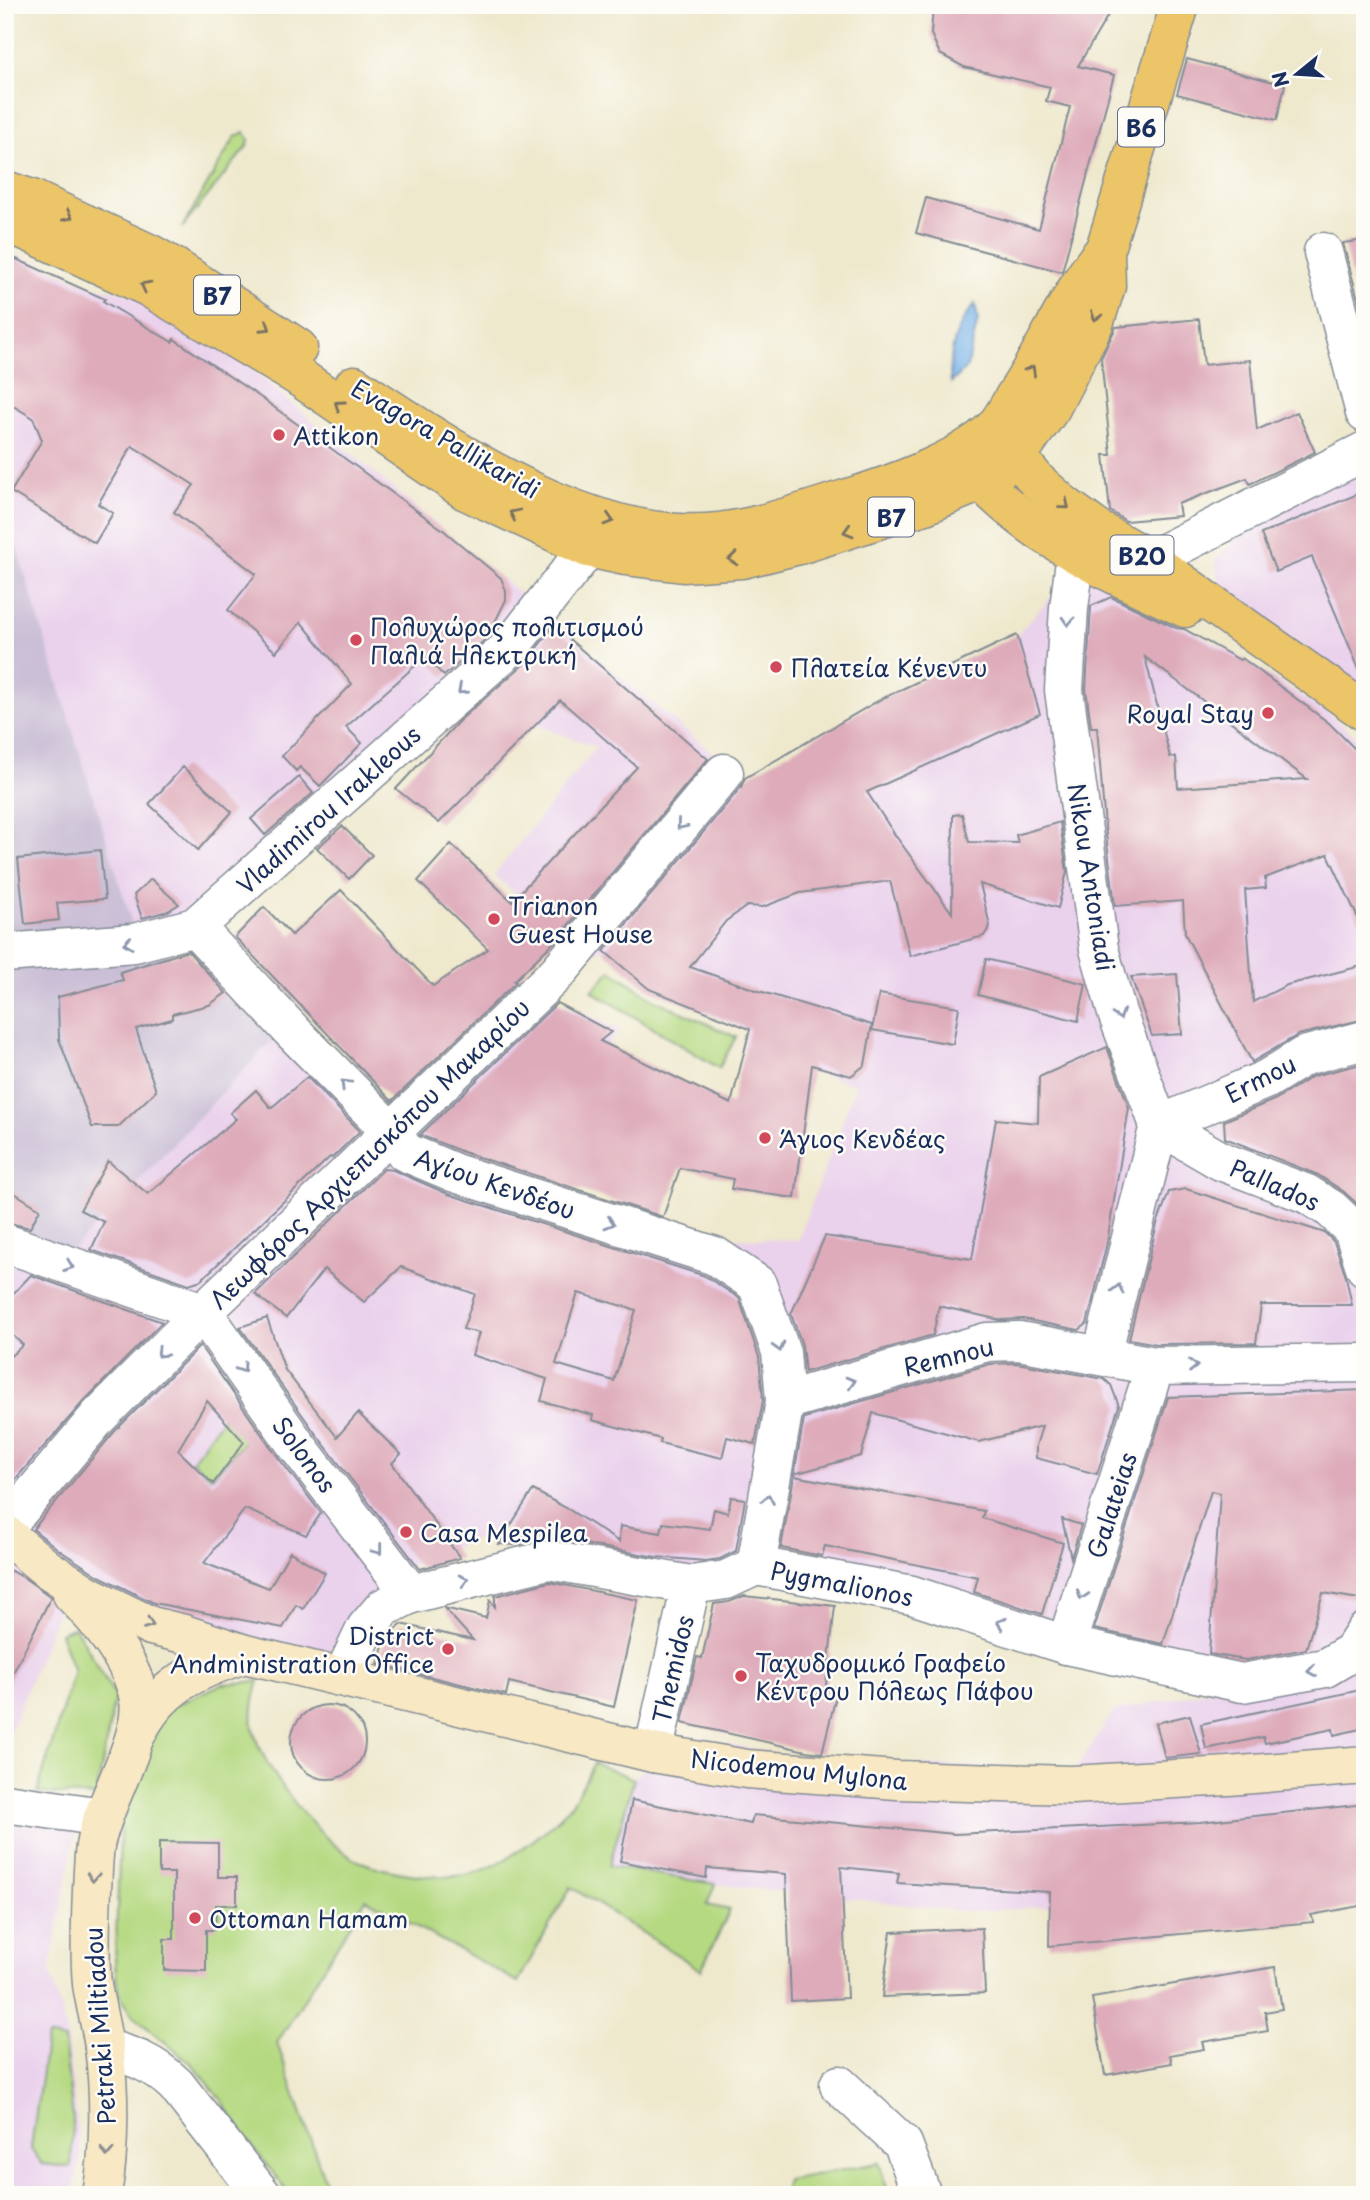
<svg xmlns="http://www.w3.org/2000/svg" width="1370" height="2200" font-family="'Playpen Sans',sans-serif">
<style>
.built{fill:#ead1ec;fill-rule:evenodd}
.industrial{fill:#cabfd6}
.green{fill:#b5d981;stroke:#688470;stroke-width:2}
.water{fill:#78b3e9;stroke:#4a71a4;stroke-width:2}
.building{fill:#deabba;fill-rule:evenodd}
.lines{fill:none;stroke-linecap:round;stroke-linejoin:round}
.street-casing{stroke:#848c95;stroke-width:41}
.secondary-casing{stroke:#848c95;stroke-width:41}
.primary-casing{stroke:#848c95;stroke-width:41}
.street{stroke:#fff;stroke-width:38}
.secondary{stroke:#f8e8c3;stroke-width:38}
.primary{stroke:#edc569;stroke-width:38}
.oneway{stroke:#797263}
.oneway2{stroke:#8d97ae}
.oneway3{stroke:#8a8c90}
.poi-dot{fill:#d1495b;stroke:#fdfcf7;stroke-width:2.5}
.labels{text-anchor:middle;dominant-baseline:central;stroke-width:5;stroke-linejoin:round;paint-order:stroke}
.shield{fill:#fdfcf7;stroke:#5f6c8c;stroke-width:2}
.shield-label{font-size:23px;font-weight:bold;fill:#1b2f5e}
.poi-label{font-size:24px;fill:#1b2f5e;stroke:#fdfcf7;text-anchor:start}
.street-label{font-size:24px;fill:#1b2f5e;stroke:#fdfcf7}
</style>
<rect width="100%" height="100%" fill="#fdfcf7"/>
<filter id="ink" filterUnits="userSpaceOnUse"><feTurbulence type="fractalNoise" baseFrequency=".0143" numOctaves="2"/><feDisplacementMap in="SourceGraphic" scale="14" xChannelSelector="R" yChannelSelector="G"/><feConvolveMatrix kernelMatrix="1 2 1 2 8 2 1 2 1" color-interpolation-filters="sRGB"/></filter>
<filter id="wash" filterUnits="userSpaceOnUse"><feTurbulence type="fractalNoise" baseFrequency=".00686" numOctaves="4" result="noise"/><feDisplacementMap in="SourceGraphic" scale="28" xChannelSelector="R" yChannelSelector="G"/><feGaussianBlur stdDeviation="1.57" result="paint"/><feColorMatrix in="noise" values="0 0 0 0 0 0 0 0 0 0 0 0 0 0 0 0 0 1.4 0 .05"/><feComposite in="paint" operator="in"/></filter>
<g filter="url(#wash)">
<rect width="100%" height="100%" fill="#eee8cc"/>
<g class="built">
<path d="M5,250L88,285L174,303L336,441L744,779L883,698L1017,635L1076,569L1232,652L1329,714L1365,744V1877L1339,1883L972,1912L715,1884L608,1866L634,1779L675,1735L813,1760L1074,1772L1114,1711L1240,1684L997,1622L568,1550L539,1515L424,1559L407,1568L327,1652L242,1643L72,1576L5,1745V1241L63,1259L281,1031L390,1117L567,940L494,875L596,747L441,690L182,917L134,930L5,509ZM601,948L649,989L747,1030L743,1050L856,1085L798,1240L645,1236L504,1200L505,1165L555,1101L621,1030L541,995Z"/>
<path d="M1365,460V694L1334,668L1218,585L1216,559L1237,536Z"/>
<path d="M5,1808L78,1820L50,1970L66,2031L81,2157L72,2195H5Z"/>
</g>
<path class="industrial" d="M5,509L134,930L281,1031L63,1260L5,1241Z"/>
<g class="green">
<path d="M244,132L249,139L248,145L182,228L235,137Z"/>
<path d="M611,970L653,999L736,1037L719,1068L592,991Z"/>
<path d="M223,1417L247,1439L212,1477L192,1461Z"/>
<path d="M75,1627L115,1696L96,1796L37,1793L74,1671L60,1633Z"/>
<path d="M259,1681C254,1698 251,1710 253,1728C259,1765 325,1849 361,1862C390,1873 435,1880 466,1875C499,1869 541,1837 564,1813C577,1800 585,1779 594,1763L634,1779L609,1866L715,1884L707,1905L730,1910L701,1970L571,1887L518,1982L366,1899L277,2043L330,2195H290L250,2143L221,2099L193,2065L133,2016L123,2002L117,1984L115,1963L121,1815L162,1711L222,1684Z"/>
<path d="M47,2036L64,2040L73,2119L71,2167L42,2164L31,2148Z"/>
<path d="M879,2163L889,2195H783L787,2180Z"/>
</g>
<path class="water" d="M975,304L978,320L967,367L951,383C948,353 955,327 975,304Z"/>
<g id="blocks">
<g class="building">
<path d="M933,5H1114L1078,66L1114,75L1062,272L916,233L926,198L1039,229L1070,107L1046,101L1050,87L964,67L940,54L931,34Z"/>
<path d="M1187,59L1285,85L1277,120L1177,94Z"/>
<path d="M1365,240V325L1343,243Z"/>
<path d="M5,254L105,299L103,301L172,342L174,339L260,397L442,529L501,578L506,591V600L487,638L444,676L425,657L346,727L362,743L320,786L300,767L296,771L282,756L352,684L301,622L276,652L228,610L256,574L174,512L194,485L132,446L98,504L113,513L95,543L11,492L42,440L33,418L5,401Z"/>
<path d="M1199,319L1204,365L1250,360L1257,430L1297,412L1315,452L1250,484L1247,478L1178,504L1180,516L1126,521L1110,511L1104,455H1111L1101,358L1116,327Z"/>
<path d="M1365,491V681H1364L1312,557L1276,572L1261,534Z"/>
<path d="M1111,597L1176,628L1184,629L1240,660L1242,658L1329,723L1365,759V933L1328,854L1265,878L1266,888L1245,890L1253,1002L1287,985L1365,965V1019L1298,1035L1252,1062L1185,934L1183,901L1115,906L1105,827L1097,727H1091L1086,689L1091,606ZM1145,657L1307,779L1178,788L1176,757H1170Z"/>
<path d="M554,626L708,759L555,941L514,981L516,982L392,1101L235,937L264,907L292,935L341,890L433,986L488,949L418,881L451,844L512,901L637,767L560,700L439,823L396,789L459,721L525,663Z"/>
<path d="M1017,635L1040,714L867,792L895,835L952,913L953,815L962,814L969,842L1018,843L1016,835L1060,822L1067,872L1058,908L980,884L990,926L984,936L910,956L890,881L800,893L763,907L747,906L726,921L690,967L759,991L872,1025L865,1065L851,1076L812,1065L795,1198L731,1189L733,1179L680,1168L663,1217L463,1152L420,1135L557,1003L611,1032L600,1041L731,1104L750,1029L649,989L604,951L741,787L745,778L883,698Z"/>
<path d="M183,767L232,812L198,850L149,804Z"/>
<path d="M299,777L313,793L265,835L251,819Z"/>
<path d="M342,826L372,855L349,879L317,848Z"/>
<path d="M100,850L105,899L57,903L59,920L25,924L18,859Z"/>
<path d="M151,879L179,904L168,911L142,918L134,895Z"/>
<path d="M188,951L226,993L209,1005L172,1014V1019L136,1029L156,1091L118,1127H92L59,1039L58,997L123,980L120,972Z"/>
<path d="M986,959L1086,984L1078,1021L978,995Z"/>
<path d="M1177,974L1182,1034L1152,1036L1131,977Z"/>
<path d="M879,994L959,1007L953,1044L872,1030Z"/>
<path d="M1107,1047L1129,1108L1107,1243L1087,1324L1079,1330L1023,1319L1000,1320L939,1306L933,1335L805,1372L802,1345L791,1314L825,1236L972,1259L996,1119L1038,1123L1039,1077Z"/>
<path d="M1365,1063V1211L1343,1191L1318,1175L1225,1138L1224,1121L1276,1099L1313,1076Z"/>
<path d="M307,1077L360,1131L332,1158L330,1157L201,1280L189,1284L91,1250L104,1222L80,1210L108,1161L148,1194L236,1119L230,1113L256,1090L271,1108Z"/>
<path d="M384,1169L393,1170L448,1194L705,1276L739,1298L759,1357L763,1400L755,1444L727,1437L722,1458L660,1443L661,1439L592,1420L593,1415L541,1401L547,1379L472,1355L479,1333L463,1329L475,1294L401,1267L364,1302L324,1269L286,1318L255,1294ZM578,1293L636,1310L614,1381L556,1364Z"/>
<path d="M5,1187L40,1209L30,1228L5,1222Z"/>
<path d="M1186,1189L1325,1233L1334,1242L1346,1277L1352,1305H1261L1256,1343L1157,1344L1129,1339L1157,1224L1169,1192Z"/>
<path d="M31,1275L162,1322L84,1401L5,1491V1361L23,1345L5,1328V1302Z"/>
<path d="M267,1318L285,1370L337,1437L358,1413L401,1454L392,1463L460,1558L420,1569L313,1430L240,1327Z"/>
<path d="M200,1346L277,1456L321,1513L306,1535L245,1509L204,1563L269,1588L290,1552L325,1573L303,1609L296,1605L283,1628L154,1603L99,1576L59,1550L33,1529L115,1431ZM207,1401L244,1442L213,1484L178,1450Z"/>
<path d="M1017,1363L1104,1379L1111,1385L1119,1406L1097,1474L1036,1458V1446L1042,1426L979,1442L873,1413L861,1456L794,1474L804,1418L990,1364Z"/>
<path d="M1365,1390V1600L1323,1593L1306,1649L1246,1660L1209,1654L1220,1493L1211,1491L1163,1644L1094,1629L1168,1397Z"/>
<path d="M794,1476L984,1511L982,1518L1063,1543L1042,1614L974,1592L978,1577L825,1546L822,1556L781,1548Z"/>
<path d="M533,1490L568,1509L619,1542L620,1526L661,1533L663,1523L710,1529L714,1509L728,1513L731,1497L745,1499L736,1551L720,1559L706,1561L656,1557L551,1538L516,1545L499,1544Z"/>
<path d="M1062,1519L1081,1525L1071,1558Z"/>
<path d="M5,1568L23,1577L51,1597L5,1689Z"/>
<path d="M549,1582L638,1600L614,1707L509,1682L506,1695L378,1664L385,1640L401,1624L473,1640L444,1608L486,1618L490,1600L495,1607V1596Z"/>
<path d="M744,1596L835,1606L826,1685L838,1688L822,1753L806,1751L682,1723L697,1657L702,1658L714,1604L729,1602Z"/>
<path d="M1365,1689V1728L1334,1735L1333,1729L1265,1743L1263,1737L1206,1749L1201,1724Z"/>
<circle cx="328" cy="1742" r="37"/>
<path d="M1190,1715L1201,1754L1165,1758L1156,1723Z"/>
<path d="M632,1800L751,1824L753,1815L955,1834L1200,1822L1365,1804V1905L1311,1915L1314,1922L1049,1946L1050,1892L897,1883L899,1873L841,1867L847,1998L791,2001L786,1874L707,1868L706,1878L620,1861Z"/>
<path d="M159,1842L218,1843V1877H237V1905H216L215,1930H206V1971L164,1970V1939H174V1873H159Z"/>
<path d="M982,1928L985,1993L882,1997L891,1932Z"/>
<path d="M1275,1967L1282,2009L1265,2012L1268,2031L1202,2042L1204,2049L1170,2055L1172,2063L1105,2075L1092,1998Z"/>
</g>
</g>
</g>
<g filter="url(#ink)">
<use href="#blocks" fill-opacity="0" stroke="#848c95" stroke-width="2"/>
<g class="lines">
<g class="street-casing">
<g id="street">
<path d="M1323,252L1365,413"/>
<path d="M1076,553L1069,608L1064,690L1099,949L1117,1013L1159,1125L1102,1355"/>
<path d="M1150,560L1365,451"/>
<path d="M195,927L293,1032L393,1133L405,1152L455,1173L715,1256L757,1284L781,1352L785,1401L756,1566"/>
<path d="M5,953L134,943L195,927L510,647L588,548"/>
<path d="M1159,1125L1221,1161L1307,1194L1331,1209L1353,1230L1365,1267"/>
<path d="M1159,1125L1267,1079L1304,1056L1365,1040"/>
<path d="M5,1243L203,1312L295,1443L411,1594"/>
<path d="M785,1401L987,1342L1019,1341L1155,1366L1365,1363"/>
<path d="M5,1527L99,1416L203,1312L558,972L724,773"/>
<path d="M1066,1645L1155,1366"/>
<path d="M343,1676L366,1628L383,1608L411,1594L548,1560L691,1585L726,1580L756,1566L912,1595L1066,1645L1242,1683L1325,1668L1352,1652L1365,1632"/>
<path d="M653,1753L691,1585"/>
<path d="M5,1803L103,1817"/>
<path d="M104,2048C135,2057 152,2062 176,2085L262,2195"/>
<path d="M839,2085L903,2144L922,2195"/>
</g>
</g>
<g class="secondary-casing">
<g id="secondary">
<path d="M5,1534L46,1568L88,1595L151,1626L184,1634L245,1654L653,1753L747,1769L897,1780L1072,1785L1228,1776L1365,1765"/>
<path d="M72,1594C99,1621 133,1662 139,1700C145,1738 102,1804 95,1846C93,1860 93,1875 92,1889C91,1921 89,1952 92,1984C95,2005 101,2026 104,2047C110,2093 110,2149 102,2195"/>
<path d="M136,1735C158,1687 197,1669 245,1654"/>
</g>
</g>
<g class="primary-casing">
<g id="primary">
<path d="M5,190L32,199L151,254L174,267L298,348"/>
<path d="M5,225L24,230L146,286L299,377L466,491L588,548L625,556L683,563L742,559L799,545L925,505L980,482L999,470L1017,456L1051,408L1094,324L1106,286L1105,249L1180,5"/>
<path d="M354,385C452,449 584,540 706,533C753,530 800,513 845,499C888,486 960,461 993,429C1002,420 1009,405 1016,394C1047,347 1069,293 1105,249"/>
<path d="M1002,438L1037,481L1063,504L1100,531L1150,560L1365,712"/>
<path d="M966,463C1018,531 1107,572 1185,608"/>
</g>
</g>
<use href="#street" class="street"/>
<use href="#secondary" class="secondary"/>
<use href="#primary" class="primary"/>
</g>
<defs><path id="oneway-chevron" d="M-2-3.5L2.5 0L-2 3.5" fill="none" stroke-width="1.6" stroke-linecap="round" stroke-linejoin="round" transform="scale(1.75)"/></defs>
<g class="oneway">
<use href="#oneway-chevron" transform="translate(68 216) rotate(25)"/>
<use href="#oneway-chevron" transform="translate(145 286) rotate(-152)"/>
<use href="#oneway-chevron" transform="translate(1096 316) rotate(110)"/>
<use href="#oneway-chevron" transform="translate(266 327) rotate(33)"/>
<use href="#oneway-chevron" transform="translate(1031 370) rotate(-60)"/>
<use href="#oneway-chevron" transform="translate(339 405) rotate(-145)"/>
<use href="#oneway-chevron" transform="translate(1065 505) rotate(39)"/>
<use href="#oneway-chevron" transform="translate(514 514) rotate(-154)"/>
<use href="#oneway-chevron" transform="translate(609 520) rotate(17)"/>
<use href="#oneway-chevron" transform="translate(848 531) rotate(164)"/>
<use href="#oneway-chevron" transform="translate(733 559) rotate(175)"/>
</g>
<g class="oneway2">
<use href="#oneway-chevron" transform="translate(1068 621) rotate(93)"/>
<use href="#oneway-chevron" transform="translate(462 690) rotate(138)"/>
<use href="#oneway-chevron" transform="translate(681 825) rotate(130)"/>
<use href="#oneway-chevron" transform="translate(128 943) rotate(173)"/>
<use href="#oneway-chevron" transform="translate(1119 1015) rotate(72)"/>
<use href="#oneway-chevron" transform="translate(345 1084) rotate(-135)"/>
<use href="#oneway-chevron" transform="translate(610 1223) rotate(17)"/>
<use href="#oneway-chevron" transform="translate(69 1266) rotate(19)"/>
<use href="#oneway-chevron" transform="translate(1118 1289) rotate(-76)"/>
<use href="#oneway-chevron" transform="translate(779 1347) rotate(74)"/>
<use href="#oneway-chevron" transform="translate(161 1353) rotate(135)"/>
<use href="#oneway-chevron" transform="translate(1193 1366) rotate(-1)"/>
<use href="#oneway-chevron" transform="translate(242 1368) rotate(55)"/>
<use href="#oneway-chevron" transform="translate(851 1382) rotate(-16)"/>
<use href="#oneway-chevron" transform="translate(768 1499) rotate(-80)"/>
<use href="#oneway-chevron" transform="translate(378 1550) rotate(52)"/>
<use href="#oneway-chevron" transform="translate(464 1580) rotate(-15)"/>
<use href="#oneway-chevron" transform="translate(1082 1595) rotate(108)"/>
<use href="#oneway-chevron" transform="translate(1001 1623) rotate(-162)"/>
<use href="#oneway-chevron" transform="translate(1312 1671) rotate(170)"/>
</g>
<g class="oneway3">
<use href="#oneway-chevron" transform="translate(149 1624) rotate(21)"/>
<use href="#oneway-chevron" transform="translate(93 1877) rotate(93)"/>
<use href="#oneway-chevron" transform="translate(107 2152) rotate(92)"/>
</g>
</g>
<g class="poi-dot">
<circle cx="279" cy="435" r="7"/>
<circle cx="356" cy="640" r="7"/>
<circle cx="776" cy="667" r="7"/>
<circle cx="1268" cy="713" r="7"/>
<circle cx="494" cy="919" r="7"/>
<circle cx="765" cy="1138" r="7"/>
<circle cx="406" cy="1532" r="7"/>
<circle cx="448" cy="1649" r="7"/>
<circle cx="741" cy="1676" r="7"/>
<circle cx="195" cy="1918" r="7"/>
</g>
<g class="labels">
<g class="shield">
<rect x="1118" y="107.5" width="46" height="39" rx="5"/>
<rect x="194" y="275.5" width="46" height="39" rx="5"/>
<rect x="868" y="497.5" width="46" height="39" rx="5"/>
<rect x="1110.5" y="535.5" width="63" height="39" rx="5"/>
</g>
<g class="shield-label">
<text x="1141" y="127">B6</text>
<text x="217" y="295">B7</text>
<text x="891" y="517">B7</text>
<text x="1142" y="555">B20</text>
</g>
<g class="poi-label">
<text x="293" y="435">Attikon</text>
<text x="370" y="626">Πολυχώρος πολιτισμού<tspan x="370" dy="28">Παλιά Ηλεκτρική</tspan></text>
<text x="790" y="667">Πλατεία Κένεντυ</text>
<text x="1254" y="713" text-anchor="end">Royal Stay</text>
<text x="508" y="905">Trianon<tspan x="508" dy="28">Guest House</tspan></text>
<text x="779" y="1138">Άγιος Κενδέας</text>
<text x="420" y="1532">Casa Mespilea</text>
<text x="434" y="1635" text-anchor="end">District<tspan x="434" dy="28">Andministration Office</tspan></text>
<text x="755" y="1662">Ταχυδρομικό Γραφείο<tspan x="755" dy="28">Κέντρου Πόλεως Πάφου</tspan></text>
<text x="209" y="1918">Ottoman Hamam</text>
</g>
<g class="street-label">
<text transform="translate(446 438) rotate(30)">Evagora Pallikaridi</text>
<text transform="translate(328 809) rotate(-42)">Vladimirou Irakleous</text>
<text transform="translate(1092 877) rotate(81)">Nikou Antoniadi</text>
<text transform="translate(1260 1078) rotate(-27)">Ermou</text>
<text transform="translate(369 1153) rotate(-44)">Λεωφόρος Αρχιεπισκόπου Μακαρίου</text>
<text transform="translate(495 1183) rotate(19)">Αγίου Κενδέου</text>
<text transform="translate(1275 1184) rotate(23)">Pallados</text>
<text transform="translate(948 1356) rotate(-14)">Remnou</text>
<text transform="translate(305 1454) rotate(53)">Solonos</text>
<text transform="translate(1111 1505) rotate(-72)">Galateias</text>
<text transform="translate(842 1583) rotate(11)">Pygmalionos</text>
<text transform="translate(672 1669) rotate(-77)">Themidos</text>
<text transform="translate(799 1769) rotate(6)">Nicodemou Mylona</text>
<text transform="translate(99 2026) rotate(-94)">Petraki Miltiadou</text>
</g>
</g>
<rect width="1370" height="2200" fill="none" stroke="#fdfcf7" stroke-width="28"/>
<g transform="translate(1297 74) rotate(252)" stroke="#fdfcf7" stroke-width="5" paint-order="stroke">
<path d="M0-5L12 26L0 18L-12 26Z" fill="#1b2f5e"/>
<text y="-10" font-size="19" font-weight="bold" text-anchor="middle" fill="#1b2f5e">N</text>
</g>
</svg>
